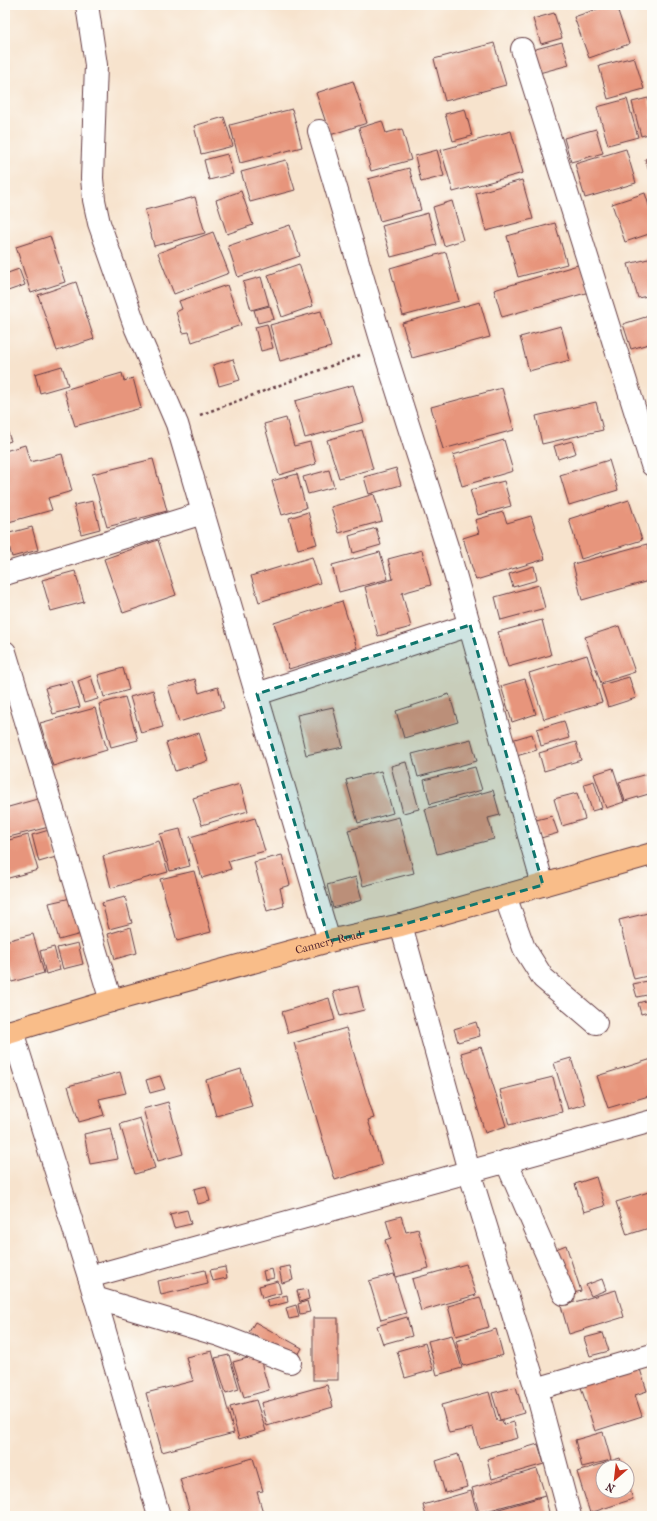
<svg xmlns="http://www.w3.org/2000/svg" width="657" height="1521" font-family="'IM FELL French Canon',serif">
<style>
.building{fill:#e7957b}
.lines{fill:none;stroke-linecap:round;stroke-linejoin:round}
.minor-casing{stroke:#643c43;stroke-width:24}
.major-casing{stroke:#643c43;stroke-width:24}
.path{stroke:#643c43;stroke-width:2.5;stroke-dasharray:3 3;stroke-linecap:butt}
.minor{stroke:#fff;stroke-width:22}
.major{stroke:#f9bd89;stroke-width:22}
.marked{fill:#0f766e;fill-opacity:0.2;stroke:#0f766e;stroke-width:3;stroke-dasharray:8 5;stroke-linejoin:round}
.labels{text-anchor:middle;dominant-baseline:central;stroke-width:3;stroke-linejoin:round;paint-order:stroke}
.street-label{font-size:11px;fill:#4a1f2b;stroke:#fdfcf7}
</style>
<rect width="100%" height="100%" fill="#fdfcf7"/>
<filter id="ink" filterUnits="userSpaceOnUse"><feTurbulence type="fractalNoise" baseFrequency=".025" numOctaves="2"/><feDisplacementMap in="SourceGraphic" scale="8" xChannelSelector="R" yChannelSelector="G"/><feConvolveMatrix kernelMatrix="1 2 1 2 8 2 1 2 1" color-interpolation-filters="sRGB"/></filter>
<filter id="wash" filterUnits="userSpaceOnUse"><feTurbulence type="fractalNoise" baseFrequency=".012" numOctaves="4" result="noise"/><feDisplacementMap in="SourceGraphic" scale="16" xChannelSelector="R" yChannelSelector="G"/><feGaussianBlur stdDeviation="0.9" result="paint"/><feColorMatrix in="noise" values="0 0 0 0 0 0 0 0 0 0 0 0 0 0 0 0 0 1.4 0 .05"/><feComposite in="paint" operator="in"/></filter>
<g filter="url(#wash)">
<rect width="100%" height="100%" fill="#f7e3cd"/>
<g id="blocks">
<g class="building">
<path d="M609,5H616L629,44L589,58L574,17Z"/>
<path d="M554,13L562,38L541,44L533,19Z"/>
<path d="M562,42L569,65L539,73L532,50Z"/>
<path d="M494,43L506,85L445,101L434,59Z"/>
<path d="M634,57L644,89L608,99L599,66Z"/>
<path d="M353,81L367,123L330,135L316,93Z"/>
<path d="M648,98L652,113V133L641,136L632,102Z"/>
<path d="M627,99L638,137L608,145L597,107Z"/>
<path d="M292,109L302,147L240,163L230,125Z"/>
<path d="M465,109L472,136L453,141L445,114Z"/>
<path d="M224,117L233,146L201,154L194,126Z"/>
<path d="M382,121L386,133L402,129L411,160L371,171L359,128Z"/>
<path d="M596,129L603,153L571,162L564,138Z"/>
<path d="M511,131L523,173L453,192L441,150Z"/>
<path d="M626,149L636,183L585,198L575,164Z"/>
<path d="M437,150L444,176L421,182L415,156Z"/>
<path d="M227,154L233,174L209,180L204,160Z"/>
<path d="M652,157V181L645,159Z"/>
<path d="M286,160L295,190L250,202L241,172Z"/>
<path d="M409,168L421,210L380,221L368,179Z"/>
<path d="M522,180L533,219L486,231L476,193Z"/>
<path d="M241,191L253,225L227,234L216,200Z"/>
<path d="M645,193L652,215V233L625,242L612,204Z"/>
<path d="M195,197L205,233L154,246L145,210Z"/>
<path d="M452,201L463,240L444,246L433,207Z"/>
<path d="M428,213L437,245L391,257L382,226Z"/>
<path d="M555,223L567,264L518,277L507,236Z"/>
<path d="M290,225L300,256L238,277L228,246Z"/>
<path d="M213,232L229,273L174,294L158,253Z"/>
<path d="M50,236L65,282L31,293L16,247Z"/>
<path d="M446,252L459,301L403,316L390,268Z"/>
<path d="M652,258V295L638,298L628,264Z"/>
<path d="M299,264L313,306L282,317L268,275Z"/>
<path d="M581,264L589,292L502,317L494,290Z"/>
<path d="M19,269L25,285L5,292V274Z"/>
<path d="M261,277L269,305L251,310L243,282Z"/>
<path d="M76,282L94,339L57,351L38,295Z"/>
<path d="M227,285L241,325L192,342L189,332L183,333L176,312L182,309L179,301Z"/>
<path d="M480,302L490,337L412,358L402,323Z"/>
<path d="M270,306L274,319L258,323L254,310Z"/>
<path d="M321,311L331,347L280,361L270,325Z"/>
<path d="M652,315V343L631,349L623,324Z"/>
<path d="M267,324L273,348L261,351L255,327Z"/>
<path d="M561,326L570,360L529,371L520,337Z"/>
<path d="M233,359L240,380L219,386L213,365Z"/>
<path d="M62,366L68,385L40,393L35,374Z"/>
<path d="M122,373L124,381L133,378L141,408L75,426L64,390Z"/>
<path d="M353,385L364,422L305,438L295,401Z"/>
<path d="M502,388L514,430L443,449L431,407Z"/>
<path d="M596,402L603,430L542,444L536,416Z"/>
<path d="M286,418L294,446L310,442L316,464L279,475L264,424Z"/>
<path d="M5,425L11,441L5,443Z"/>
<path d="M362,430L373,469L339,478L327,440Z"/>
<path d="M504,440L513,471L462,486L453,455Z"/>
<path d="M572,441L576,453L558,459L554,446Z"/>
<path d="M25,445L30,462L62,454L72,491L48,498L52,510L5,523V451Z"/>
<path d="M153,459L167,511L107,527L92,474Z"/>
<path d="M609,460L618,490L569,505L560,475Z"/>
<path d="M396,468L401,485L369,494L364,477Z"/>
<path d="M329,470L334,487L308,494L303,477Z"/>
<path d="M297,474L306,508L282,515L272,481Z"/>
<path d="M504,481L511,506L478,515L470,490Z"/>
<path d="M374,494L382,521L339,533L331,507Z"/>
<path d="M629,500L642,540L581,559L569,519Z"/>
<path d="M93,501L100,529L81,534L74,505Z"/>
<path d="M308,512L317,544L298,549L289,518Z"/>
<path d="M503,512L507,523L531,516L545,559L476,580L463,538L479,533L475,520Z"/>
<path d="M32,527L38,550L12,557L6,534Z"/>
<path d="M376,528L381,545L353,553L349,536Z"/>
<path d="M158,540L176,595L123,613L104,559Z"/>
<path d="M647,544L652,562V580L582,600L573,564Z"/>
<path d="M422,550L431,585L402,593L411,627L378,636L365,587L393,579L388,559Z"/>
<path d="M380,552L388,579L339,592L332,565Z"/>
<path d="M312,557L320,583L259,602L251,576Z"/>
<path d="M534,566L537,580L513,587L509,574Z"/>
<path d="M75,571L84,602L51,611L42,580Z"/>
<path d="M539,585L545,608L501,620L495,597Z"/>
<path d="M342,601L357,648L289,669L274,623Z"/>
<path d="M542,620L551,655L508,667L498,632Z"/>
<path d="M619,626L635,672L601,683L585,637Z"/>
<path d="M587,655L602,702L544,719L529,673Z"/>
<path d="M123,668L129,690L104,697L98,675Z"/>
<path d="M91,676L98,699L84,703L78,681Z"/>
<path d="M629,677L636,698L608,707L601,685Z"/>
<path d="M195,679L199,693L218,687L224,708L179,722L168,687Z"/>
<path d="M525,679L536,714L512,722L501,686Z"/>
<path d="M72,681L80,707L53,714L45,688Z"/>
<path d="M153,690L163,727L141,733L130,697Z"/>
<path d="M449,694L458,722L404,738L396,711Z"/>
<path d="M125,697L138,740L111,747L99,704Z"/>
<path d="M333,707L343,747L306,755L297,715Z"/>
<path d="M95,708L107,750L53,766L40,723Z"/>
<path d="M564,721L569,738L541,746L537,729Z"/>
<path d="M199,733L208,761L175,771L166,743Z"/>
<path d="M532,734L537,750L513,757L508,741Z"/>
<path d="M471,739L477,761L418,777L412,754Z"/>
<path d="M576,742L581,760L544,771L539,753Z"/>
<path d="M406,762L419,809L403,813L391,766Z"/>
<path d="M475,767L482,790L430,804L424,780Z"/>
<path d="M613,768L624,802L606,808L594,774Z"/>
<path d="M381,771L393,813L358,823L346,780Z"/>
<path d="M650,773L652,793L625,801L619,782Z"/>
<path d="M594,781L602,808L592,811L584,784Z"/>
<path d="M240,784L248,811L202,825L193,798Z"/>
<path d="M493,790L500,815L488,818L494,839L437,854L425,809Z"/>
<path d="M577,793L585,819L562,826L554,799Z"/>
<path d="M41,798L49,827L5,838V808Z"/>
<path d="M552,816L558,833L541,838L536,820Z"/>
<path d="M399,817L414,873L363,886L348,830Z"/>
<path d="M255,818L265,851L228,861L231,869L202,878L190,837Z"/>
<path d="M180,829L190,866L170,871L160,834Z"/>
<path d="M49,830L56,857L39,862L32,835Z"/>
<path d="M28,835L38,870L5,879V841Z"/>
<path d="M159,841L168,872L111,888L103,856Z"/>
<path d="M282,855L290,885L280,888L284,906L267,911L254,862Z"/>
<path d="M194,871L211,932L177,941L160,879Z"/>
<path d="M356,877L362,900L333,908L327,885Z"/>
<path d="M125,897L132,923L109,929L102,903Z"/>
<path d="M71,898L81,934L59,940L49,903Z"/>
<path d="M652,912V975L634,979L619,920Z"/>
<path d="M131,927L137,953L115,959L108,934Z"/>
<path d="M33,934L44,973L12,982L5,958V941Z"/>
<path d="M78,943L83,964L63,969L57,948Z"/>
<path d="M54,947L60,970L46,974L40,951Z"/>
<path d="M652,980V994L637,997L633,984Z"/>
<path d="M358,986L364,1010L340,1016L333,992Z"/>
<path d="M329,998L335,1020L288,1033L282,1012Z"/>
<path d="M652,999V1011L641,1014L638,1003Z"/>
<path d="M476,1022L480,1036L458,1042L454,1029Z"/>
<path d="M346,1028L374,1118L368,1120L382,1165L335,1180L294,1043Z"/>
<path d="M481,1047L506,1126L485,1133L461,1053Z"/>
<path d="M571,1058L585,1104L568,1109L554,1063Z"/>
<path d="M652,1059V1095L608,1108L597,1076Z"/>
<path d="M241,1069L252,1106L216,1116L206,1080Z"/>
<path d="M120,1072L126,1093L99,1099L104,1115L79,1122L68,1086Z"/>
<path d="M160,1076L165,1089L150,1093L146,1080Z"/>
<path d="M553,1077L562,1112L509,1125L500,1090Z"/>
<path d="M168,1102L183,1154L158,1161L143,1109Z"/>
<path d="M140,1118L155,1168L135,1174L120,1124Z"/>
<path d="M111,1128L118,1159L90,1164L84,1134Z"/>
<path d="M596,1177L605,1206L584,1212L575,1184Z"/>
<path d="M206,1186L210,1201L198,1204L194,1189Z"/>
<path d="M652,1191V1227L627,1235L616,1202Z"/>
<path d="M187,1210L191,1224L174,1228L170,1214Z"/>
<path d="M401,1216L406,1232L418,1229L429,1268L396,1277L385,1240L391,1238L386,1220Z"/>
<path d="M566,1245L581,1291L570,1294L556,1249Z"/>
<path d="M466,1264L476,1295L421,1311L412,1279Z"/>
<path d="M290,1266L293,1280L282,1283L279,1268Z"/>
<path d="M225,1267L227,1278L213,1281L210,1270Z"/>
<path d="M272,1269L274,1278L265,1280L263,1271Z"/>
<path d="M205,1270L208,1284L161,1295L158,1281Z"/>
<path d="M394,1274L406,1313L381,1320L369,1281Z"/>
<path d="M602,1279L606,1290L591,1296L586,1285Z"/>
<path d="M278,1281L281,1293L262,1298L259,1286Z"/>
<path d="M307,1289L309,1299L300,1302L297,1291Z"/>
<path d="M616,1290L624,1317L569,1334L561,1306Z"/>
<path d="M287,1295L288,1302L269,1307L266,1300Z"/>
<path d="M480,1297L489,1327L456,1336L448,1306Z"/>
<path d="M307,1301L310,1312L300,1314L298,1304Z"/>
<path d="M296,1305L299,1317L289,1319L286,1308Z"/>
<path d="M407,1317L412,1336L383,1344L377,1326Z"/>
<rect x="313" y="1318" width="25" height="62"/>
<path d="M255,1322L302,1348L296,1359L249,1332Z"/>
<path d="M496,1329L503,1355L463,1366L456,1341Z"/>
<path d="M603,1333L609,1351L590,1356L584,1338Z"/>
<path d="M452,1335L462,1368L437,1375L428,1341Z"/>
<path d="M425,1343L433,1370L405,1378L397,1351Z"/>
<path d="M212,1351L234,1433L162,1452L146,1393L193,1381L186,1357Z"/>
<path d="M229,1355L239,1389L226,1393L215,1358Z"/>
<path d="M259,1355L269,1390L244,1397L233,1362Z"/>
<path d="M639,1366L647,1391L635,1395L642,1416L595,1431L580,1384Z"/>
<path d="M327,1385L333,1407L267,1426L261,1403Z"/>
<path d="M516,1387L524,1413L500,1420L492,1393Z"/>
<path d="M489,1392L497,1421L502,1420L504,1425L514,1422L518,1438L479,1448L473,1428L449,1433L441,1405Z"/>
<path d="M256,1400L266,1431L239,1439L230,1407Z"/>
<path d="M603,1432L611,1460L582,1467L575,1440Z"/>
<path d="M538,1444L544,1464L492,1479L487,1459Z"/>
<path d="M458,1454L467,1487L445,1493L436,1461Z"/>
<path d="M253,1458L263,1491L257,1492L264,1516H191L180,1479Z"/>
<path d="M620,1458L623,1467H603V1491H627V1481L633,1499L590,1513L577,1472Z"/>
<path d="M537,1469L545,1495L479,1513L472,1488Z"/>
<path d="M471,1491L478,1516H426L423,1505Z"/>
<path d="M545,1496L550,1516H483L482,1514Z"/>
</g>
</g>
</g>
<g filter="url(#ink)">
<use href="#blocks" fill-opacity="0" stroke="#643c43" stroke-width="1"/>
<g class="lines">
<g class="minor-casing">
<g id="minor">
<path d="M87,5L96,65L92,178L94,200L99,223L136,329L177,424L329,941"/>
<path d="M522,49L652,465"/>
<path d="M319,131L383,346L449,553L543,885"/>
<path d="M5,574L203,513"/>
<path d="M5,652L111,1001"/>
<path d="M257,694L470,625"/>
<path d="M505,896L524,948L543,978L596,1023"/>
<path d="M401,925L469,1171L536,1389L570,1516"/>
<path d="M12,1031L89,1277L159,1516"/>
<path d="M506,1161L564,1294"/>
<path d="M89,1277L652,1121"/>
<path d="M95,1298L219,1335L290,1362"/>
<path d="M536,1389L652,1355"/>
</g>
</g>
<g class="major-casing">
<g id="major">
<path id="s1" d="M5,1033L111,1001L329,941L401,925L652,854"/>
</g>
</g>
<path class="path" d="M200,415L360,355"/>
<use href="#minor" class="minor"/>
<use href="#major" class="major"/>
</g>
</g>
<path class="marked" d="M470,625L543,885L401,925L329,941L257,694Z"/>
<g class="labels">
<g class="street-label">
<text stroke="none"><textPath href="#s1" startOffset="336">Cannery Road</textPath></text>
</g>
</g>
<rect width="657" height="1521" fill="none" stroke="#fdfcf7" stroke-width="20"/>
<g transform="translate(615 1479) rotate(208)"><circle r="19" fill="#fdfcf7" stroke="#b5a4a5"/>
<path d="M0-3L7 15L0 10L-7 15Z" fill="#c8321e"/>
<text y="-6" font-size="11" font-weight="bold" text-anchor="middle" fill="#4a1f2b">N</text>
</g>
</svg>
